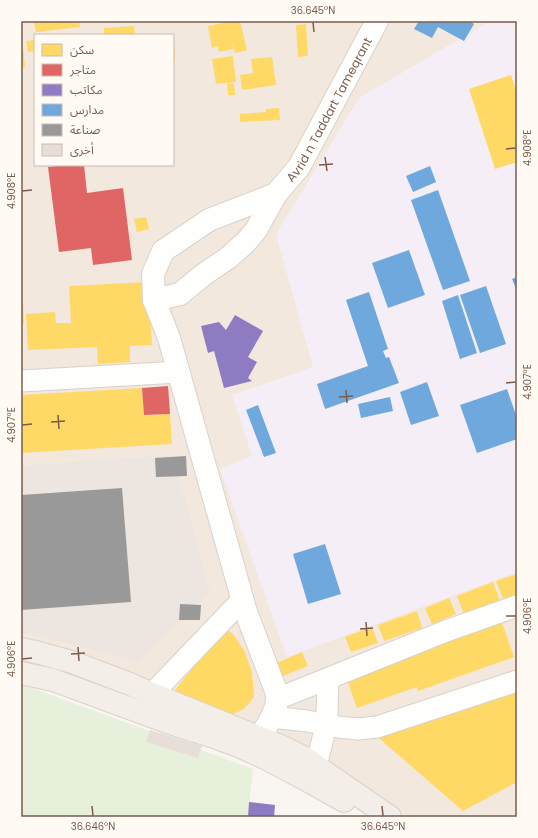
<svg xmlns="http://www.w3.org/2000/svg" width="538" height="838" font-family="Poppins,'Noto Sans Arabic',sans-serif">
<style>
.residential{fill:#f2e8de;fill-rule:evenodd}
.industrial{fill:#ede5e0}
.education{fill:#f6eef6}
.green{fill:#e7f0db}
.homes{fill:#ffd966}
.shops{fill:#e06666}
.offices{fill:#8e7cc3}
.schools{fill:#6fa8dc}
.industry{fill:#999}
.building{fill:#e6ded7}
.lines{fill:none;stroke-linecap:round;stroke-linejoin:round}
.street-casing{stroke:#d7d1cb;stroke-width:23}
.secondary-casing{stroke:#d9d2cb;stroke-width:24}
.primary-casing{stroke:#dad1cc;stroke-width:24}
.street{stroke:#fefefd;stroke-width:21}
.secondary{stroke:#fefefd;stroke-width:22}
.primary{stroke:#f3eee8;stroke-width:22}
.ticks{fill:none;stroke:#7a5c4d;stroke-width:1.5}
.labels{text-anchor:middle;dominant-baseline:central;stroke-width:4;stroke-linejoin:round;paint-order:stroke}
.street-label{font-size:12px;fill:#7a5c4d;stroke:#fffaf3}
.neatline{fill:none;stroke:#7a5c4d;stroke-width:1.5}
.ticks-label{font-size:10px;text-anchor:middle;fill:#7a5c4d}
</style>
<rect width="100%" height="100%" fill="#f9f5f0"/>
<path class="residential" d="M21,21H517V817H383L193,721L30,662L21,660ZM35,35H173V165H35Z"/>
<path class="industrial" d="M173,455L210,592L139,661L31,634H21V466Z"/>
<path class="education" d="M490,21H517V572L287,657L220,469L252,456L232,395L313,367L276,234L359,98Z"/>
<path class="green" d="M21,684L253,769L248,817H21Z"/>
<g class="homes">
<path d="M34,21H79L80,27L36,32Z"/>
<path d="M233,21H240L247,50L235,53L233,43H232L234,49L219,52L218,46L212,48L208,26Z"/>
<path d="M306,24L308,56L298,57L296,25Z"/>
<path d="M134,26L135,35H104V28Z"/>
<path d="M35,40V51L28,52L26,41Z"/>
<rect x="173" y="47" width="2" height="14"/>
<path d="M21,48H23L25,67L21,68Z"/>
<path d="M233,56L236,82L216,84L212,59Z"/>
<path d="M272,57L276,85L242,90L240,75L253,73L251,59Z"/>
<path d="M511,75L517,93V162L495,169L469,89Z"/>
<path d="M234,83L235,95H228L227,84Z"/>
<path d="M279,108L280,120L240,122V114L266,112V109Z"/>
<path d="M146,217L149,229L137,232L134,219Z"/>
<path d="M148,282L152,345L130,346V362L98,364L97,347L28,350L26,314L55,312L56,323H71L69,286Z"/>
<path d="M21,303H23L24,324H21Z"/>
<path d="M142,388L144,415L170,414L172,444L21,453V395Z"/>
<path d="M517,574V594L503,599L496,581Z"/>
<path d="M493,582L500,601L464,614L457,596Z"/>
<path d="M449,598L456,614L432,624L425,608Z"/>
<path d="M417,611L422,628L384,641L378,625Z"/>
<path d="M500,617L514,657L418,691L417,687L357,708L346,677Z"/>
<path d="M372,627L378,643L351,652L345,637Z"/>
<path d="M224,628L233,634L245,652L252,672L254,697L244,709L231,715L200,711L175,690Z"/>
<path d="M302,652L308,666L282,676L277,663Z"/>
<path d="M517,685V782L463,811L373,733Z"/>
</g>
<g class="shops">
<path d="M65,165H84L87,193L123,188L132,260L93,265L91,248L59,252L48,167Z"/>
<path d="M168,386L170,414L144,415L142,388Z"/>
</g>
<g class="offices">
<path d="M235,315L263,331L248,357L257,362L248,378L252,381L224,388L214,351L208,353L201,326L219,322L226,330Z"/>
<path d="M249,802L275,805L274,817H248Z"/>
</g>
<g class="schools">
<path d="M419,21H469L474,24L464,41L438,27L432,38L414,29Z"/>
<path d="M430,166L436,182L413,192L406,176Z"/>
<path d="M438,190L470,281L443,290L411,200Z"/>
<path d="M409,250L425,295L388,308L372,263Z"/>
<path d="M517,277V291L512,279Z"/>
<path d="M486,286L506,344L480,353L460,295Z"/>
<path d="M369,292L388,349L383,351L386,358L389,357L399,383L325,409L317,384L368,366L346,300Z"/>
<path d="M458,295L477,353L460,359L442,301Z"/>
<path d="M427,382L439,416L411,425L400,392Z"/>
<path d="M507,389L517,418V439L477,453L460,405Z"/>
<path d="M390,397L393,411L361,418L358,404Z"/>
<path d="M258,405L276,453L264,457L246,410Z"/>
<path d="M325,544L341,594L308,604L293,554Z"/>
</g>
<g class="industry">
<path d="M186,456L187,476L156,477L155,458Z"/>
<path d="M122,488L131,602L21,610V495Z"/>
<path d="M180,604L201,605L200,620H179Z"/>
</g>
<path class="building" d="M150,730L202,746L198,758L146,742Z"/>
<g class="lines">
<g class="street-casing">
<g id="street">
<path d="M21,381L179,372"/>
<path d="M152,694L243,599"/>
<path d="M277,699L446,631L517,606"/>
<path d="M271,717L307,721L338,727L358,729L377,727L517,681"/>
<path d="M316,766L326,726L327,715L328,679"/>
</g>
</g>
<g class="secondary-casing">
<g id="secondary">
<path id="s1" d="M154,300L180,294L203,275L228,258L246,242L256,230L276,194L299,167L377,21"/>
<path d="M249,750C259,738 276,716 277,700C278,697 277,694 276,691L246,612L169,338L154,300L153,274L163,251L209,220L276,194"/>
</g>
</g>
<g class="primary-casing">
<g id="primary">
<path d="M21,649L36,652L72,662L130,684L152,694L283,747L303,757L390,817"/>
<path d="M21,673L53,680L167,722L214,737L241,747L265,758L312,783L344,801"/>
</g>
</g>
<use href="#street" class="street"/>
<use href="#secondary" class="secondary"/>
<use href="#primary" class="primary"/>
</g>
<path class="ticks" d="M313,22L314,32M506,149L516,148M325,157L327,171M319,165L333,164M22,191L32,190M506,383L516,382M346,390L347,403M339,397L353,396M58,415L59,429M51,422L65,421M22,425L32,424M506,616H516M366,622L367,636M360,629L373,628M78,647L79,661M71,654L85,653M22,659L32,658M92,806L93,816M382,806L383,816"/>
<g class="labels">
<g class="street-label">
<text stroke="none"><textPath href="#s1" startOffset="268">Avrid n Taddart Tameqrant</textPath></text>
</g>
</g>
<rect width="538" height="838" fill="none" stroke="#fffaf3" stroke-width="44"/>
<rect x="34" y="34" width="140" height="132" fill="#fffaf3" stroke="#cabbb1"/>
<rect x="42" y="44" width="20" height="12" fill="#ffd966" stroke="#cabbb1"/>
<text x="70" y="54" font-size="12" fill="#7a5c4d">سكن</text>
<rect x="42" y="64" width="20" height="12" fill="#e06666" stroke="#cabbb1"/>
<text x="70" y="74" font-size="12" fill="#7a5c4d">متاجر</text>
<rect x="42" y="84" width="20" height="12" fill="#8e7cc3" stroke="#cabbb1"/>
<text x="70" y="94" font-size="12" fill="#7a5c4d">مكاتب</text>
<rect x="42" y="104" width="20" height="12" fill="#6fa8dc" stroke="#cabbb1"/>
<text x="70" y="114" font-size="12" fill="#7a5c4d">مدارس</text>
<rect x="42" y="124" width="20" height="12" fill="#999999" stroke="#cabbb1"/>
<text x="70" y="134" font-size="12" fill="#7a5c4d">صناعة</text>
<rect x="42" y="144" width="20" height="12" fill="#e6ded7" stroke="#cabbb1"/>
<text x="70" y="154" font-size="12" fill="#7a5c4d">أخرى</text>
<rect x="22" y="22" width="494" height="794" class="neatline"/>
<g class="ticks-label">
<text x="313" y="14">36.645°N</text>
<text transform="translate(527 148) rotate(-90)" y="4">4.908°E</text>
<text transform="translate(11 191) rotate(-90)" y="4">4.908°E</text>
<text transform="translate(527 382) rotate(-90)" y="4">4.907°E</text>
<text transform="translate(11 425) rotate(-90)" y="4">4.907°E</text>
<text transform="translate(527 616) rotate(-90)" y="4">4.906°E</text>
<text transform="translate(11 659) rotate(-90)" y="4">4.906°E</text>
<text x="93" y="830">36.646°N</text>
<text x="383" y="830">36.645°N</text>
</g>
</svg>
